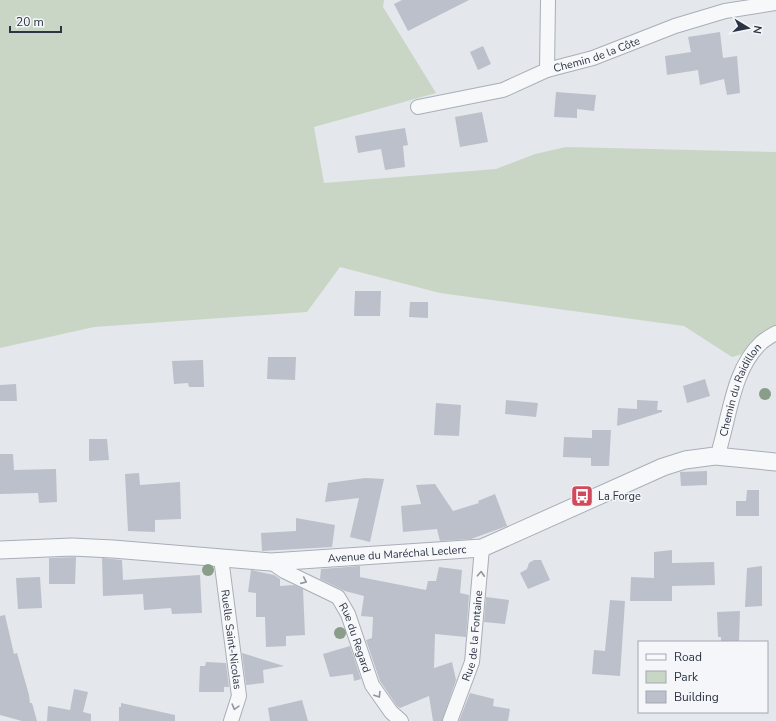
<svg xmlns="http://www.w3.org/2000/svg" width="776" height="721" font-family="'Nunito Sans',sans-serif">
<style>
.green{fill:#c9d6c5}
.building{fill:#bbc0ca}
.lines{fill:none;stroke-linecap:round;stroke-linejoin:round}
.minor-casing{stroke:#a9aeb7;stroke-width:16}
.tertiary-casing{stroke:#a9aeb7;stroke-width:19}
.minor{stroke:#f7f8fa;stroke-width:14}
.tertiary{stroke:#f7f8fa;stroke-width:17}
.tree{fill:#899d89}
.oneway{stroke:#9196a0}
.labels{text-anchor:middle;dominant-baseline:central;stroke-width:3;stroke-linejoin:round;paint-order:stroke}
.street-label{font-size:11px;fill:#2b3445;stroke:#f4f6f9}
.poi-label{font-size:11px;fill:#2b3445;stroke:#f4f6f9;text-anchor:start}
</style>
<rect width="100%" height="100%" fill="#e4e7ec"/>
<path class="green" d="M0,0H384L383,7L436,93L314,127L324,183L496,169L535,154L566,147L776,152V330L761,349L732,357L684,326L440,293L340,267L307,312L94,327L0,348Z"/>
<g class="building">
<path d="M402,0H469L408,31L394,4Z"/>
<path d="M720,32L723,58L737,56L740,93L727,95L724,79L700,85L698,70L667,75L665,56L691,52L688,37Z"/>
<path d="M483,46L491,64L478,70L470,52Z"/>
<path d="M556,92L596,95L594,111L577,109V118L554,117Z"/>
<path d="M482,112L488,142L460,147L455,117Z"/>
<path d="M405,128L408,145L403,146L405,167L385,170L381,149L358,153L355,136Z"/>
<path d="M355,291H381L380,316H354Z"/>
<path d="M410,302H428V318L409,317Z"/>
<path d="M268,357H296L295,380L267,379Z"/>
<path d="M203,360L204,387H189L188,383L174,384L172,361Z"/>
<path d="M705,379L710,396L687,403L683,386Z"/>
<path d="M16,384L17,401H0V385Z"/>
<path d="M506,400L538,403L536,417L505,414Z"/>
<path d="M637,400L658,401L657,410H662V412L617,426L618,408L637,409Z"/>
<path d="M436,403L461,405L459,436L434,435Z"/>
<path d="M592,430H611L609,466H591V458L563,457L564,437L592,438Z"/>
<path d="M89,439H107L109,460L89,461Z"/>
<path d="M0,454H13L14,470L56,469L57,502L39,503L38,493L0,494Z"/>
<path d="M707,471V485L681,486L680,472Z"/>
<path d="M139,473L140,485L180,482L181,519L155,520V532L128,531L125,474Z"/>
<path d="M365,478L384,479L370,542L350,537L359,498L325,502L328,483Z"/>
<path d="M435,484L453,511L479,503L478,501L495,494L507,526L471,539L440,541L437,529L403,532L401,506L421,504L416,485Z"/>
<path d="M747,490H759V516H736V501H746Z"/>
<path d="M296,518L335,525L332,547L262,551L261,533L296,531Z"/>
<path d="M672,550V563L714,562L715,585L672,586V601H630L631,577L654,578V552Z"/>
<path d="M76,557L75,584H49V558Z"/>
<path d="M102,558L122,560L123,580L200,575L202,613L172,614L171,608L144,610L143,594L103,596Z"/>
<path d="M534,560H541L550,580L528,589L520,573L527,569L529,563Z"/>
<path d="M360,566V577L426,590L428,581H436L439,567L462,570L460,593L469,595L466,637L435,634L434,668L452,662L456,680L442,721H433L429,696L400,708L397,706L380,681L366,640L372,638L373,617L361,616L364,596L345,591L320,579L321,569Z"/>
<path d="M762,566V606L745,607L747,568Z"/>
<path d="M251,570L274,575L280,579V586L294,585L303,589L305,635L286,636V646L266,647L265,617H256V593L248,592Z"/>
<path d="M40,577L42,608L18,609L16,578Z"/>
<path d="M486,597L509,600L505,624L484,622Z"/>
<path d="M610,600L625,601L620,676L592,674L594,650L605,651Z"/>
<path d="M740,611L739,642H721V637H718L717,612Z"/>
<path d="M5,615L14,654L17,653L29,695L30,703H32L37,721H22L0,715V616Z"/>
<path d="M350,646L361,679L354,681L353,674L330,677L323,654Z"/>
<path d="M242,653L284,666L263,670L264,683L246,685Z"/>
<path d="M206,662L226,663L229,687H224V692H199L200,666H205Z"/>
<path d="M74,689L88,692L83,712L91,714V721H47L48,706L70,710Z"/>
<path d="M470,693L494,699L493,706L510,709L508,721H459Z"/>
<path d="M302,700L308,721H270L268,708Z"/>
<path d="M121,703L175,715V721H119V707H121Z"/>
</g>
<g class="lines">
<g class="minor-casing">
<g id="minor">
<path d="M547,70L548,0"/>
<path id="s1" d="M418,107L503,90L547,70L593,58L675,26L725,11L776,3"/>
<path id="s2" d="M720,456V447C730,413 734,368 761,343C765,339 771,336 776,333"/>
<path id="s3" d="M221,558L239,696L231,721"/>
<path id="s4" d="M271,562L284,571L338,597L348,614L372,685L391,712L401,721"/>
<path id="s5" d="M450,721L472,662L482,548"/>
</g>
</g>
<g class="tertiary-casing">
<g id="tertiary">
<path id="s6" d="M0,550L72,547L113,549L271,562L482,548L663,467L685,460L715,456L776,462"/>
</g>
</g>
<use href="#minor" class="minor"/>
<use href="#tertiary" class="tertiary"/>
</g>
<g class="tree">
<circle cx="765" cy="394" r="6"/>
<circle cx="208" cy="570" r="6"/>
<circle cx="340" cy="633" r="6"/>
</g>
<defs><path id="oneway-chevron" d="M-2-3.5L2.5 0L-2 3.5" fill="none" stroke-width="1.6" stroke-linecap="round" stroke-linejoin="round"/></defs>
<g class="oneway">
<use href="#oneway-chevron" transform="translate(481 574) rotate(-87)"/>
<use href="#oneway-chevron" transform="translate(304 581) rotate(24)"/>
<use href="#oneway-chevron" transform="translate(378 695) rotate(58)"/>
<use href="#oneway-chevron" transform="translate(235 707) rotate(106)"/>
</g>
<defs>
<g id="bus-square" transform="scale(1.15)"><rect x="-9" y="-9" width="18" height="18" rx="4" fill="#d1495b" stroke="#f4f6f9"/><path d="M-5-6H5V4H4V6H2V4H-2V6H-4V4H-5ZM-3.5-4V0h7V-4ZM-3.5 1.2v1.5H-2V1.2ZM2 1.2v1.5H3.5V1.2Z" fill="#fff"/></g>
</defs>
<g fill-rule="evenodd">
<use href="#bus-square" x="582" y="496"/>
</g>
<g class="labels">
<g class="street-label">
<text stroke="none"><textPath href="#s1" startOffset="187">Chemin de la Côte</textPath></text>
<text stroke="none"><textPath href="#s2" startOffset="70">Chemin du Raidillon</textPath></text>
<text stroke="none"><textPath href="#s6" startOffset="398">Avenue du Maréchal Leclerc</textPath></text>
<text stroke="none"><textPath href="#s5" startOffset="89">Rue de la Fontaine</textPath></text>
<text stroke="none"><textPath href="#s4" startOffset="120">Rue du Regard</textPath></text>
<text stroke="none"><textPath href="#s3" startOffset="82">Ruelle Saint-Nicolas</textPath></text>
</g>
<g class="poi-label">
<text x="598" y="496">La Forge</text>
</g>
</g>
<rect x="638" y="641" width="130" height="72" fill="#f4f6f9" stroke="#a4a8b1"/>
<rect x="646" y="654" width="20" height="6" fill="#f7f8fa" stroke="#a4a8b1"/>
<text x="674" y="661" font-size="12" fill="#2b3445">Road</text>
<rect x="646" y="671" width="20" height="12" fill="#c9d6c5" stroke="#a4a8b1"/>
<text x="674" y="681" font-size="12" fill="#2b3445">Park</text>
<rect x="646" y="691" width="20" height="12" fill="#bbc0ca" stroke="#a4a8b1"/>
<text x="674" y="701" font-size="12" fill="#2b3445">Building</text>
<g transform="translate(748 28) rotate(100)" stroke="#f4f6f9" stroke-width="3" paint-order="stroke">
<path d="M0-3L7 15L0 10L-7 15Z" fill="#2b3445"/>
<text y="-6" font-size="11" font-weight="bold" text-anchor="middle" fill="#2b3445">N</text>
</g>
<path d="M10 26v6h51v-6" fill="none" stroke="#2b3445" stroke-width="2"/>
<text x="16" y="26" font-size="12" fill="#2b3445" stroke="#f4f6f9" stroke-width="3" paint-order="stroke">20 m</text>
</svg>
